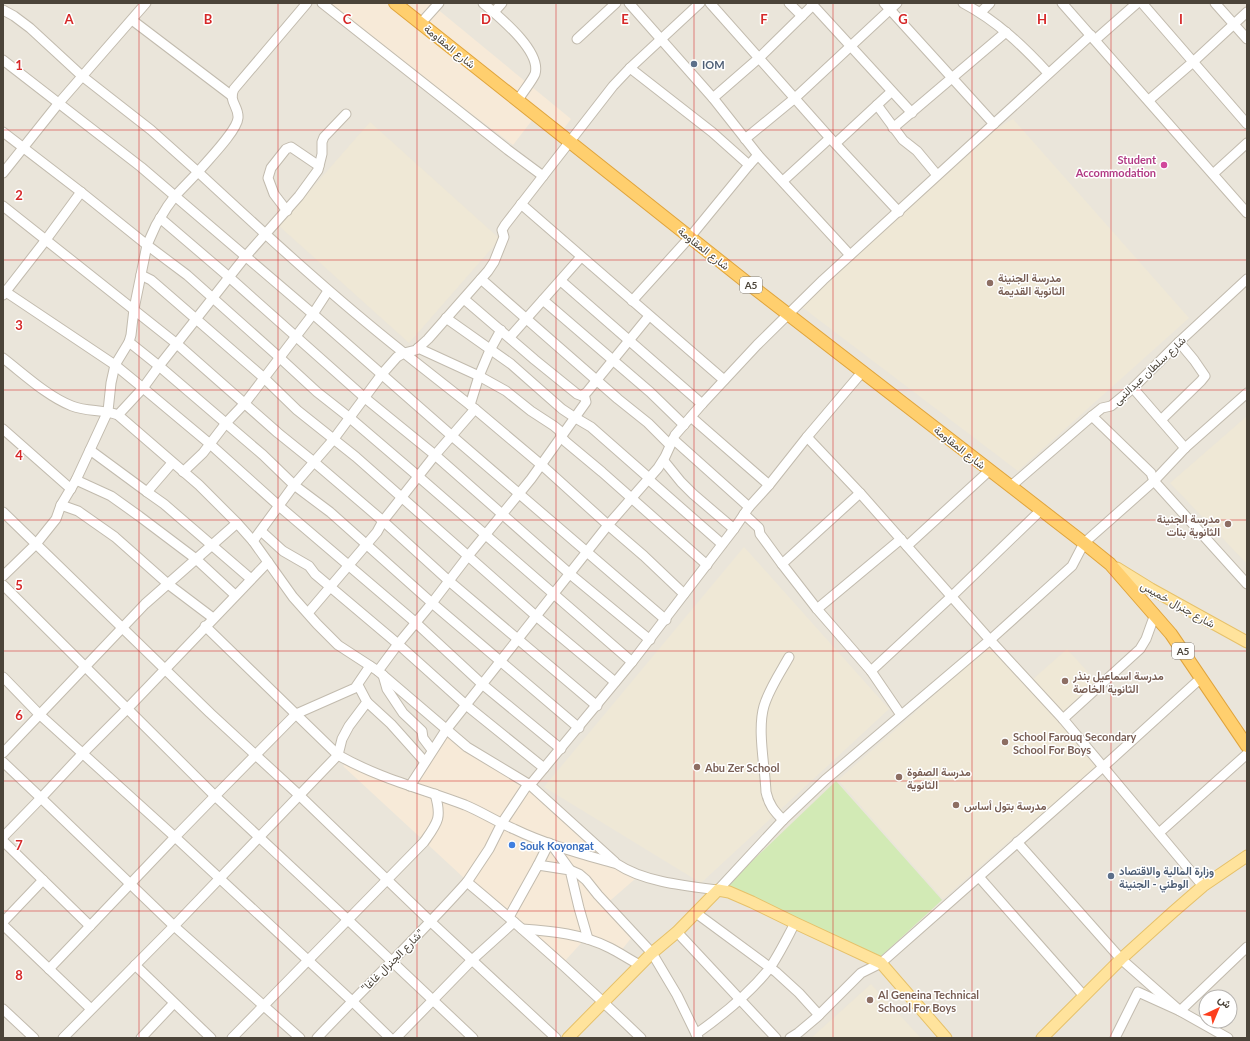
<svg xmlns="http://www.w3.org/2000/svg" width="1250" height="1041" font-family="Lato,Vazirmatn,sans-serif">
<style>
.residential{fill:#eae5da;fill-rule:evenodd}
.commercial{fill:#f7ead8}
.education{fill:#efe8d6}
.green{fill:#d2eab5}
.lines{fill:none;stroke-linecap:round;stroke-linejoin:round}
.minor-casing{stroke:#c2bbae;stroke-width:11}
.major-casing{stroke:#e6c16a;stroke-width:13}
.highway-casing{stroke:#e0a43c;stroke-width:14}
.minor{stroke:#fff;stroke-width:9}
.major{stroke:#ffe39c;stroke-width:11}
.highway{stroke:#ffcf6e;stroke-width:12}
.grid{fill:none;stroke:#d62828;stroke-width:1;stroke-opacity:0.55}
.service-dot{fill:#5c6f8a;stroke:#fff;stroke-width:1.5}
.hotel-dot{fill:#d1479c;stroke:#fff;stroke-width:1.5}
.education-dot{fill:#8d6e63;stroke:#fff;stroke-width:1.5}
.shop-dot{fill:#3f7fe0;stroke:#fff;stroke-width:1.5}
.labels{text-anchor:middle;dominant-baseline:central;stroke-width:3;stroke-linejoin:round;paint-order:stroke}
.shield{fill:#fff;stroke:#817c74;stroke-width:1}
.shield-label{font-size:10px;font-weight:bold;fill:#4b4439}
.street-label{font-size:11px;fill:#4b4439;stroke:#fff}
.service-label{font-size:11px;font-weight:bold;fill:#4e5e75;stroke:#fff;text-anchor:start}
.hotel-label{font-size:11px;font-weight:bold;fill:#b23c85;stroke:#fff;text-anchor:end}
.education-label{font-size:11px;font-weight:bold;fill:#785e54;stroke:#fff;text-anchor:start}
.shop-label{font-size:11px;font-weight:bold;fill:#366cbe;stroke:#fff;text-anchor:start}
.grid-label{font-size:13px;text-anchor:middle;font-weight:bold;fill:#d62828;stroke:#fff;stroke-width:3;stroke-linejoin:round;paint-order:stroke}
</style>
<rect width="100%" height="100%" fill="#f6f3ec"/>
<path class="residential" d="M3,3H1247V1038H3ZM1206,997H1230V1021H1206Z"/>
<g class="commercial">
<path d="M324,3H389L533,119L513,145Z"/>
<path d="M401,3H430L571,119L562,131Z"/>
<path d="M447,733L523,783L614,867L635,879L604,906L632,937L616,957L584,940L563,963L464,878L343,766L346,763L411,788Z"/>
</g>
<g class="education">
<path d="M1013,119L1189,318L1018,471L798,304L980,142L996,129Z"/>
<path d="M370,122L500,239L409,343L279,226Z"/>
<path d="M1247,416V564L1170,483Z"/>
<path d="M744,547L889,709L701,883L544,787Z"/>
<path d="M990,643L1100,767L1015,836L943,899L838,780L910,717Z"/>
<path d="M1067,649L1097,682L1063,712L1033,679Z"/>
<path d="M871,984L921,1038H811Z"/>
</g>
<path class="green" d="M836,781L942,900L878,959L726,886Z"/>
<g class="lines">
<g class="minor-casing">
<g id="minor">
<path d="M322,3L508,150L543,176"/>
<path d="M483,3C498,16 542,51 535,74C532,81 522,93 518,100"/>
<path d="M629,3L713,98L758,155L850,255"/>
<path d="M710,3L830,138L899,212"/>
<path d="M789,3L802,16"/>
<path d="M811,3L912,113"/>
<path d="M884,3L994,124"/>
<path d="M963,3C997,21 1023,46 1048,73"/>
<path d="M1062,3L1247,213"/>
<path d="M1142,3L1247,124"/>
<path d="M1215,3L1247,39"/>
<path d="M3,10L14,16L30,28L82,76L151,130L198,172C207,161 237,131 238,118C239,106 228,102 234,89L307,3"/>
<path d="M494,12L502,3"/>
<path d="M981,12L990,3"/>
<path d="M132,20L232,96"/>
<path d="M421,23L439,3"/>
<path d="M577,39L616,3"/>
<path d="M1095,40L1137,3"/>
<path d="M3,60L141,167L313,314L452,436L666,620"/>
<path d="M630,68L712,132L749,165"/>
<path d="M713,98L759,58L813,5"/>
<path d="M1149,100L1193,62L1247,12"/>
<path d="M877,105L903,140L917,151L937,175"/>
<path d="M893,128L1006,32"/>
<path d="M3,132L81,192L147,245L187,275L279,357L317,392L350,418L419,477L632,662"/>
<path d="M745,139L795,98L897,3"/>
<path d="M836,143L891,92"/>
<path d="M3,173L58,104L146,3"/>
<path d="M1213,174L1247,143"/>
<path d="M783,181L830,138"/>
<path d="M521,204L724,380"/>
<path d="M3,206L177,344L278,433L314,462L383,521L449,581L597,706"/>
<path d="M287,211L274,194L268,178L271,168L286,149L291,147L319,166"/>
<path d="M160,218L229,277L365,398L435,455L570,574L650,640"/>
<path d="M141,275L151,280L158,286L264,378L297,410L356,457L536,616L615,682"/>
<path d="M481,279L618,399L648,423L670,445"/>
<path d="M561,281L702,404"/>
<path d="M3,290L115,365L143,388L210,444L279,506L415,622L482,684L561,749"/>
<path d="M3,295L45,241L81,192"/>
<path d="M464,299L535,360L577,394L582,396L587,392L649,316"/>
<path d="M543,300L650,392L684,425"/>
<path d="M632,301L690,237L749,165L758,155"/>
<path d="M446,318L511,364L562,409L574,417L591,427L649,478"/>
<path d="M510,337L581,257"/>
<path d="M129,342L159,366L263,455L294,485L330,512L432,603L579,728"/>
<path d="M418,348L479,376L506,391L531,411L554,426L560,431L561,437L566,442L602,472L707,565"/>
<path d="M3,358C25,375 47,396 72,406C87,412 103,409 118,415L199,485L237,523L253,541L293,597L317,624L338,645L378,671L467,747L530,785L632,662L734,529L749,507L769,485L807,437L863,371"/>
<path d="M1133,388L1185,448"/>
<path d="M470,405L479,376L490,350L501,330"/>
<path d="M118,415L143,388L159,366L245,257L299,196L318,170L322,154V142L324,137L346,114"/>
<path d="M1092,416L1151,473L1154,481L1247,584"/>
<path d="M691,417L769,485"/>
<path d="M1161,420L1201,381L1205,376L1194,360L1179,342"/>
<path d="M3,429L71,489"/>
<path d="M807,437L860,493L990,640L1063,719L1203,886"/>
<path d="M673,439L749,507"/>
<path d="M90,450L147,492L172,463"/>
<path d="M664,461L681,482L693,494L734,529"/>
<path d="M183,472L203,453L226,423L245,403L313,314L328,291"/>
<path d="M648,479L722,544"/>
<path d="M76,480L111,496L139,516L196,559L235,595"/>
<path d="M1011,486L1092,416L1102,408L1111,406L1133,388L1179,342L1247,279"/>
<path d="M147,492L164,504L251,579"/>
<path d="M61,505L78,511L115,537L168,584L213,618"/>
<path d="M3,512L36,544L3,576"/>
<path d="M744,514L759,528L760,534L782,564L817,609L871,671L901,715"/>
<path d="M261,531L283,551L309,566L315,574L398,644L466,705L544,768"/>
<path d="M253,541L294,485L333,440L382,374L397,357L404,353L475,409L545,468L608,525L644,556L684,594"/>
<path d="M907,546L990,470"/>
<path d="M782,564L860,493"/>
<path d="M3,585L215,796L296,714L355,688L370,666"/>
<path d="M817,609L901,539"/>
<path d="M308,613L377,532L383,521L435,455L475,409"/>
<path d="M205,626L338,755C378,778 423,789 465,805C482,812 497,822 514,829C547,845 582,854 617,864C644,882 686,886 718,890L783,820L825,780L990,640L1072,566L1084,543L1154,481L1185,448L1247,393"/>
<path d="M378,671L398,644L432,603L468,556L531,479L586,402L584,394"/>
<path d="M871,671L952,596L1041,510"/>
<path d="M383,675L387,689L403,713L422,731L423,738L432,750"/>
<path d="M3,677L39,714L175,837L49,969"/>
<path d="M367,702L391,724L425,762"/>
<path d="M1063,719L1140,649L1146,639L1155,614"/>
<path d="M3,753L145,604L237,523"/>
<path d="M3,762L41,798L83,753L127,709L268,562"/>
<path d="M528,784L502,823L489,849L467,882C527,932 585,984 641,1038"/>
<path d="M530,785L615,862"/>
<path d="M410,786L446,730L608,525L658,468L665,457L675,435L702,404L757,345L823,280L1091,35"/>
<path d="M783,820C774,811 769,805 766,792C765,766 757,730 764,706C769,689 780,673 789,657"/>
<path d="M1159,833L1247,754"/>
<path d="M3,837L41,798L174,926L300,1038"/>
<path d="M3,841L90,926"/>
<path d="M1017,842L1121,959L1180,1011L1228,1038"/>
<path d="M552,845L570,870L579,874L586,880L598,895L652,953L677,995L698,1038"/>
<path d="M538,865L549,843"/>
<path d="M979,877L1084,996"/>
<path d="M696,913L776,972L799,993L819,1015"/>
<path d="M509,917L538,865L570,870L579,908L588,939"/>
<path d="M3,922L43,880"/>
<path d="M3,925L91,1009"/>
<path d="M522,929C552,931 583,934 610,948C620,953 630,960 640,965"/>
<path d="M677,932L776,1038"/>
<path d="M135,965L211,1038"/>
<path d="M3,1009L34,1038"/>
<path d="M696,1034C723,1015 748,995 769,969C779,955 787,938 795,923"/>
<path d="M63,1038L174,926L338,755L342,739L349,726L367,702L358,685"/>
<path d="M141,1038L174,1003"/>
<path d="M232,1038L424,842C438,822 442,818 435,794"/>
<path d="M317,1038C366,986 419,936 467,882"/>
<path d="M390,1038L352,1001L175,837L215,796L347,919L473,1038"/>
<path d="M396,1038L472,960L514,922"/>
<path d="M556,1038L431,922L299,795L210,713L36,544L56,519L61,505L76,480L108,411L111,383L115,365L129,342L131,335L134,309L147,245L156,225L167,207L175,196L198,172C265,234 332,296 404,353L416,350L428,339L488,271L494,262L504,237L502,230L505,225L613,86L630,68L700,3"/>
<path d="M790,1038L798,1033L817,1017L861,973L881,963L1103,767L1201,678"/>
<path d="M1115,1038L1138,992L1180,1011L1247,947"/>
</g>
</g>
<g class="major-casing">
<g id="major">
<path d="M1117,568L1151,589L1247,642"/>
<path d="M568,1038L652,953L677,932L718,890L729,892L752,902L795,923L881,963L946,1038"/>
<path d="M1042,1038L1121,959L1173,912L1203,886L1247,856"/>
</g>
</g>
<g class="highway-casing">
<path id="highway" d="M395,3L745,281L1084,543L1110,564L1171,634L1247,746"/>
</g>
<use href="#minor" class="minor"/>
<use href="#major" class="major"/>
<use href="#highway" class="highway"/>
</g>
<path class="grid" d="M139,3V1038M278,3V1038M417,3V1038M556,3V1038M694,3V1038M833,3V1038M972,3V1038M1111,3V1038M3,130H1247M3,260H1247M3,390H1247M3,520H1247M3,651H1247M3,781H1247M3,911H1247"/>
<g class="service-dot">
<circle cx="694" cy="64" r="4"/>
<circle cx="1111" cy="876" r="4"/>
</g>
<circle class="hotel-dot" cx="1164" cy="165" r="4"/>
<g class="education-dot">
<circle cx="990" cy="283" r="4"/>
<circle cx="1228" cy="524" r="4"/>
<circle cx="1065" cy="681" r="4"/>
<circle cx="1005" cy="742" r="4"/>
<circle cx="697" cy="767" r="4"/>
<circle cx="899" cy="777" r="4"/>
<circle cx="956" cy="805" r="4"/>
<circle cx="870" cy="1000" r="4"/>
</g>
<circle class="shop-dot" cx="512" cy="845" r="4"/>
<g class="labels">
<g class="shield">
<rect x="740" y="277" width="22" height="16" rx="3"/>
<rect x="1172" y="643" width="22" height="16" rx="3"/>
</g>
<g class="shield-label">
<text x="751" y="285">A5</text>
<text x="1183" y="651">A5</text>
</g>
<g class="street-label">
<text transform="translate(450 46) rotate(39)">شارع المقاومة</text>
<text transform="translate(704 248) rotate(38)">شارع المقاومة</text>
<text transform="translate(1149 370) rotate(-43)">شارع سلطان عبدالنبى</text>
<text transform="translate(960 447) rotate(38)">شارع المقاومة</text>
<text transform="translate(1178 604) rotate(29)">شارع جنرال خميس</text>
<text transform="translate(392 960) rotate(-45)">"شارع الجنرال غاغا"</text>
</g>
<g class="service-label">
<text x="702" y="64">IOM</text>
<text x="1119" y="870">وزارة المالية والاقتصاد<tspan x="1119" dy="13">الوطني - الجنينة</tspan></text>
</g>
<g class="hotel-label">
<text x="1156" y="159">Student<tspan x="1156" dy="13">Accommodation</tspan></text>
</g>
<g class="education-label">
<text x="998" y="277">مدرسة الجنينة<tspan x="998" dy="13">الثانوية القديمة</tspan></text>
<text x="1220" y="518" text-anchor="end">مدرسة الجنينة<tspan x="1220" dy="13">الثانوية بنات</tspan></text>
<text x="1073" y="675">مدرسة اسماعيل بنذر<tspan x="1073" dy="13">الثانوية الخاصة</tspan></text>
<text x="1013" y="736">School Farouq Secondary<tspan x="1013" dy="13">School For Boys</tspan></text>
<text x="705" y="767">Abu Zer School</text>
<text x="907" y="771">مدرسة الصفوة<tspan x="907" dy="13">الثانوية</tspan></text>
<text x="964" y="805">مدرسة بتول أساس</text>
<text x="878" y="994">Al Geneina Technical<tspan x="878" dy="13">School For Boys</tspan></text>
</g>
<g class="shop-label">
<text x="520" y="845">Souk Koyongat</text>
</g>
</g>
<g class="grid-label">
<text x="69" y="24">A</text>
<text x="208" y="24">B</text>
<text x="347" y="24">C</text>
<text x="486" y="24">D</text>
<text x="625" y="24">E</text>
<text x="764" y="24">F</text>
<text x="903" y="24">G</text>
<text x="1042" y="24">H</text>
<text x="1181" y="24">I</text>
<text x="19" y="70">1</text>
<text x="19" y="200">2</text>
<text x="19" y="330">3</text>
<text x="19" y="460">4</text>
<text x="19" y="590">5</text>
<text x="19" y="720">6</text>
<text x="19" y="850">7</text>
<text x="19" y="980">8</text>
</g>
<rect width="1250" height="1041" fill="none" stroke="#4b4439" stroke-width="8"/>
<g transform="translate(1218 1009) rotate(44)"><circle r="19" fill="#ffffff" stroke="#b7b4b0"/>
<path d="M0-3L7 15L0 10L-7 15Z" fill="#fc3f1d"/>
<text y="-6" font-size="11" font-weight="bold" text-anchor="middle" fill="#4b4439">ش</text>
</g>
</svg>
